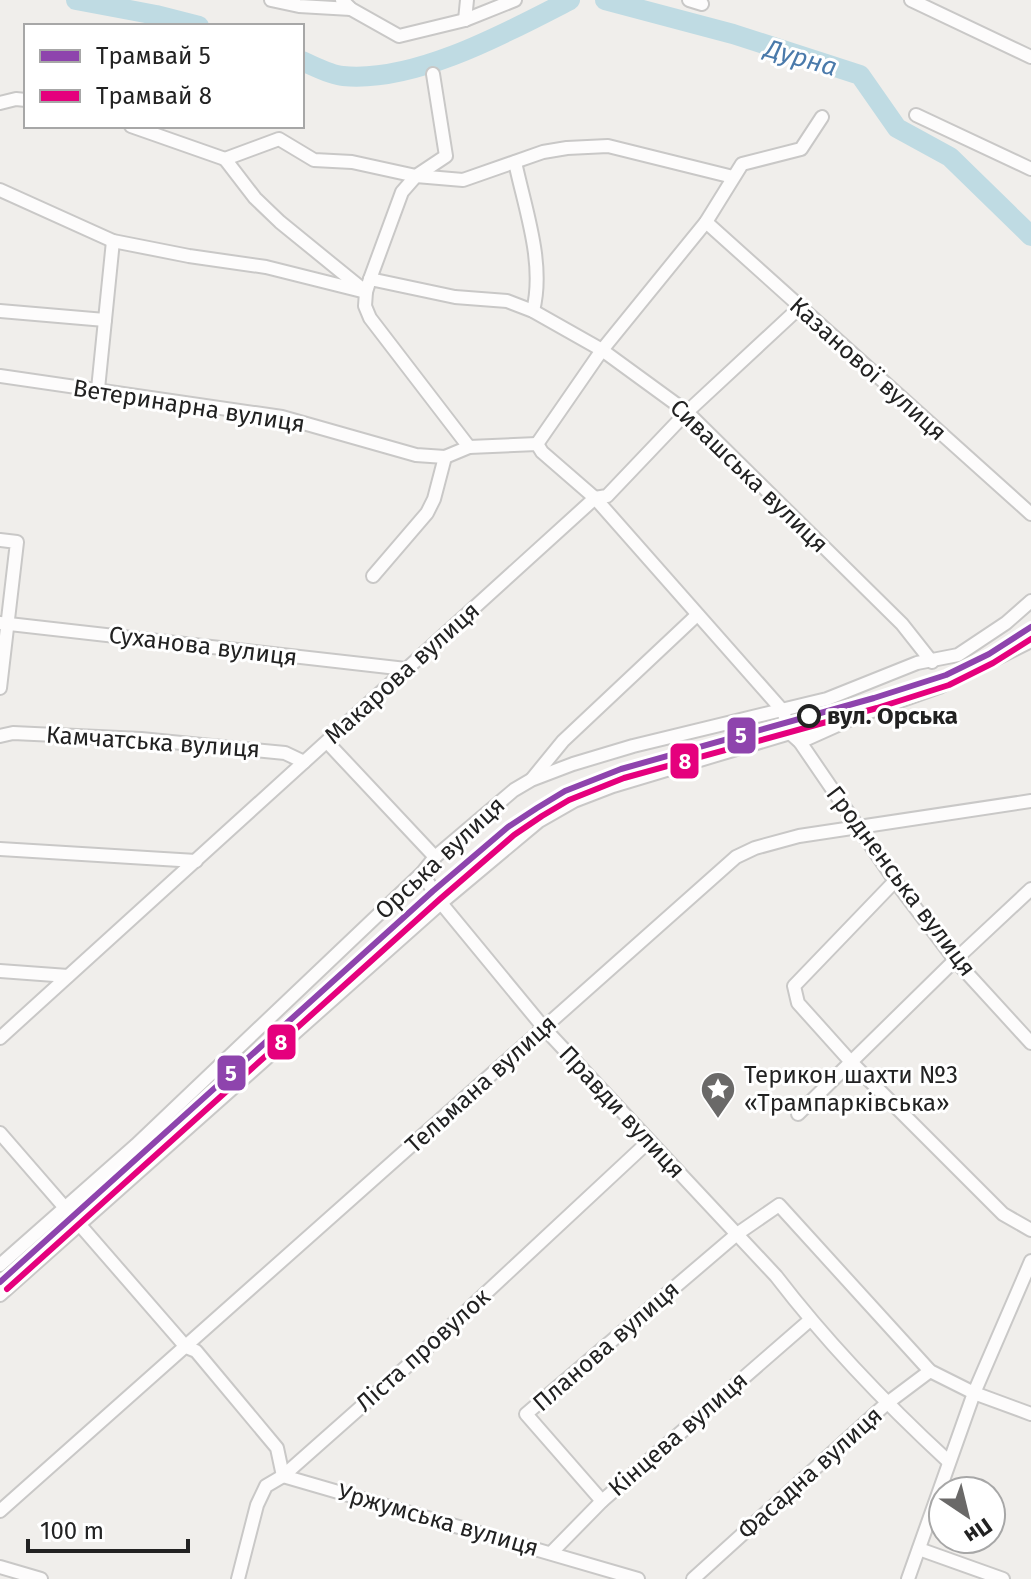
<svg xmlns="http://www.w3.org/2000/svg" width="1031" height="1579" font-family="'Fira Sans',sans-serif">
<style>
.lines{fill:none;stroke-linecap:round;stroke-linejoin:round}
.river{stroke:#bfdbe3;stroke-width:20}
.minor-casing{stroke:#c9c8c7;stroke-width:16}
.minor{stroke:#fdfcfc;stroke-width:12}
.tram-1-casing{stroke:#fff;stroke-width:12}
.tram-2-casing{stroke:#fff;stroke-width:12}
.tram-1{stroke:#8e44ad;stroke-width:6}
.tram-2{stroke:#e5007d;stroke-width:6}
.stop-dot{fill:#fff;stroke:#222;stroke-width:4}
.labels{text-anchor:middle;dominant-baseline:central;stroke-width:6;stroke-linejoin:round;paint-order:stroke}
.street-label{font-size:24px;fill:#222;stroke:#fff}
.stop-label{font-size:24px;font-weight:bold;fill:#222;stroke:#fff;text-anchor:start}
.poi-label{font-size:24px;fill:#222;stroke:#fff;text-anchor:start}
.water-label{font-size:26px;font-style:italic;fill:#4a7aab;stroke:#fff}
.line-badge{stroke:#fff;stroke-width:3}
.badge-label{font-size:22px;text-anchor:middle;font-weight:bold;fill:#fff}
</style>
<rect width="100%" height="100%" fill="#f0eeeb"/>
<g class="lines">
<g class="river">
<path d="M76,0L156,15L199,26"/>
<path d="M605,0L733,34L860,75L897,128L950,157L1031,236"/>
<path d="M302,61C314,66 330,75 343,76C415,83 508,32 570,0"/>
</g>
<g class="minor-casing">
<g id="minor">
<path d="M271,0L299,6L351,9"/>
<path d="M342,0L351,9L399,36L465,20L515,0"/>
<path d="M689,0L702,4"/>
<path d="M911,0L1031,57"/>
<path d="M465,20L467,0"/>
<path d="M0,103L16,99L26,100"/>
<path d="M916,115L1031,169"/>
<path d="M131,126L225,159L279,139L314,160L352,162L416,176L463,180L543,152L567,148L608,146L733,177"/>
<path d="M225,159L255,198L280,222L366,292L365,306L370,318L469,447"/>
<path d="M515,162C525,209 545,263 533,311"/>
<path d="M0,190L113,241L189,256L266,267L366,292L370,279L455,297L507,301L533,311L602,350L687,412L902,624L932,662"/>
<path d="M706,222L1031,514"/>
<path d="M370,279L402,192L416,176L446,156L433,74"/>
<path d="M0,311L105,320"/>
<path d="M0,376L282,417L416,455L445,457L469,447L537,444L542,452L595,498L783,711L790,733L800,742L895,881L955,960L1031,1043"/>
<path d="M98,389L113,241"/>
<path d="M537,444L602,350L706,222L742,164L801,149L822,117"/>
<path d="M0,540L17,542L0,688"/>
<path d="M373,576L427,513L434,499L445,457"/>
<path d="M0,623L406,669"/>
<path d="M0,736L13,733L141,739L285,753L304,762"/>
<path d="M327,742L435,857"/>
<path d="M800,742L858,716L939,687L1031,641"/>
<path d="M532,779L563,741L697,615"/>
<path d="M0,849L196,861"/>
<path d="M422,873L441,903L544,1028L776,1276C829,1345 884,1402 948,1461"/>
<path d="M895,881L794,986L798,1003L851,1062L1003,1214L1031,1230"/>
<path d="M0,971L68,976"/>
<path d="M0,1038L595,498L607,496L687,412L799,308"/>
<path d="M798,1114L955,960L1031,889"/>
<path d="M0,1133L186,1347L196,1351L277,1448L283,1476L638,1579"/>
<path d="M0,1265L136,1145L422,873L435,857L514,790L531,780L573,764L633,746L827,699L917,663L958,655L1006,623L1031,601"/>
<path d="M0,1295L441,903L539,821L574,801L613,786L790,733"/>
<path d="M602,1501L526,1414L737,1234L779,1205L930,1371L974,1393L1031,1414"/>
<path d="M0,1511L736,857L755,848L799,836L1031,801"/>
<path d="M919,1549L1003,1579"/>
<path d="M551,1553L602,1501L810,1320"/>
<path d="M0,1567L41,1579"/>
<path d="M238,1579L257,1505L266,1486L283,1476L414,1360L648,1142"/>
<path d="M693,1579L886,1404L930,1371"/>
<path d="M908,1579L974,1393L1031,1261"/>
</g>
</g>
<use href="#minor" class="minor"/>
<g class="tram-1-casing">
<path id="tram-1" d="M0,1282L433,891L508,827L537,808L565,791L621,769L874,698L946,675L989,654L1031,627"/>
</g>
<g class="tram-2-casing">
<path id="tram-2" d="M7,1289L440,899L514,835L542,816L569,800L624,778L877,708L949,685L993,663L1031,639"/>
</g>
<use href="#tram-1" class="tram-1"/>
<use href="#tram-2" class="tram-2"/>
</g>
<defs>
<g id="sight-pin" transform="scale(1.8)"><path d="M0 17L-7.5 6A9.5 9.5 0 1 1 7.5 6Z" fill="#6a6968" stroke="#fff"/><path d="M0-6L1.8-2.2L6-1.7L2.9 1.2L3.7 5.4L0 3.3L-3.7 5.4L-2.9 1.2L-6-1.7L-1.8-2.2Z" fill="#fff"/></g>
</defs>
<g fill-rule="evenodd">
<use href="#sight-pin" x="718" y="1089"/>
</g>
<circle class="stop-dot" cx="809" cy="716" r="10"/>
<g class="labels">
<g class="street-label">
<text transform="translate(868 369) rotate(42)">Казанової вулиця</text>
<text transform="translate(189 406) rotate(9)">Ветеринарна вулиця</text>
<text transform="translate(749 476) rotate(44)">Сивашська вулиця</text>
<text transform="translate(203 646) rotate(7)">Суханова вулиця</text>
<text transform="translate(402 673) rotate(-42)">Макарова вулиця</text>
<text transform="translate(153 742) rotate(4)">Камчатська вулиця</text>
<text transform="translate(440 858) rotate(-43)">Орська вулиця</text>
<text transform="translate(901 881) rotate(53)">Гродненська вулиця</text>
<text transform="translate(481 1084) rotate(-42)">Тельмана вулиця</text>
<text transform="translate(622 1112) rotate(47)">Правди вулиця</text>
<text transform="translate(606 1346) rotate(-41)">Планова вулиця</text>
<text transform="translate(423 1350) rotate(-42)">Ліста провулок</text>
<text transform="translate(678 1434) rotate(-41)">Кінцева вулиця</text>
<text transform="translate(810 1473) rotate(-42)">Фасадна вулиця</text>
<text transform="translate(438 1520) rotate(16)">Уржумська вулиця</text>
</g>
<g class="stop-label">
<text x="827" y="716">вул. Орська</text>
</g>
<g class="poi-label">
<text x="744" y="1075">Терикон шахти №3<tspan x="744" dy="28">«Трампарківська»</tspan></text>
</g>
<g class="water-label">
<text transform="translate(801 58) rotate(16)">Дурна</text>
</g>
</g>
<g class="line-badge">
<rect x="726" y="716" width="31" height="39" rx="8" fill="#8e44ad"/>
<rect x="669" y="742" width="31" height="38" rx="8" fill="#e5007d"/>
<rect x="266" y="1023" width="31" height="38" rx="8" fill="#e5007d"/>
<rect x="216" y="1054" width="31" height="38" rx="8" fill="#8e44ad"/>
</g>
<g class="badge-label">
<text x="741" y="743">5</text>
<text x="685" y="769">8</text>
<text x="281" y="1050">8</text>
<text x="231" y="1081">5</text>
</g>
<rect x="24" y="24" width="280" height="104" fill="#ffffff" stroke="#a7a7a7" stroke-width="2"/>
<rect x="40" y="50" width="40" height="12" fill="#8e44ad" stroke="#a7a7a7" stroke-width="2"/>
<text x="96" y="64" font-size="24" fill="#222222">Трамвай 5</text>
<rect x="40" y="90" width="40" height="12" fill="#e5007d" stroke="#a7a7a7" stroke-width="2"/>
<text x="96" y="104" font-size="24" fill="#222222">Трамвай 8</text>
<g transform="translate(967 1515) rotate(145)"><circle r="38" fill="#ffffff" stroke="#a7a7a7" stroke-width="2"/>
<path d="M0-6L14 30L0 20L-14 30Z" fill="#6a6968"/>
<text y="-12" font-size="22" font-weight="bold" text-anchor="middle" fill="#222222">Пн</text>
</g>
<path d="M28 1539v12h160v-12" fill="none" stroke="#222222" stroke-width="4"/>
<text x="40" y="1539" font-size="24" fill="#222222" stroke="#ffffff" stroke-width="6" paint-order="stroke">100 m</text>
</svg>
